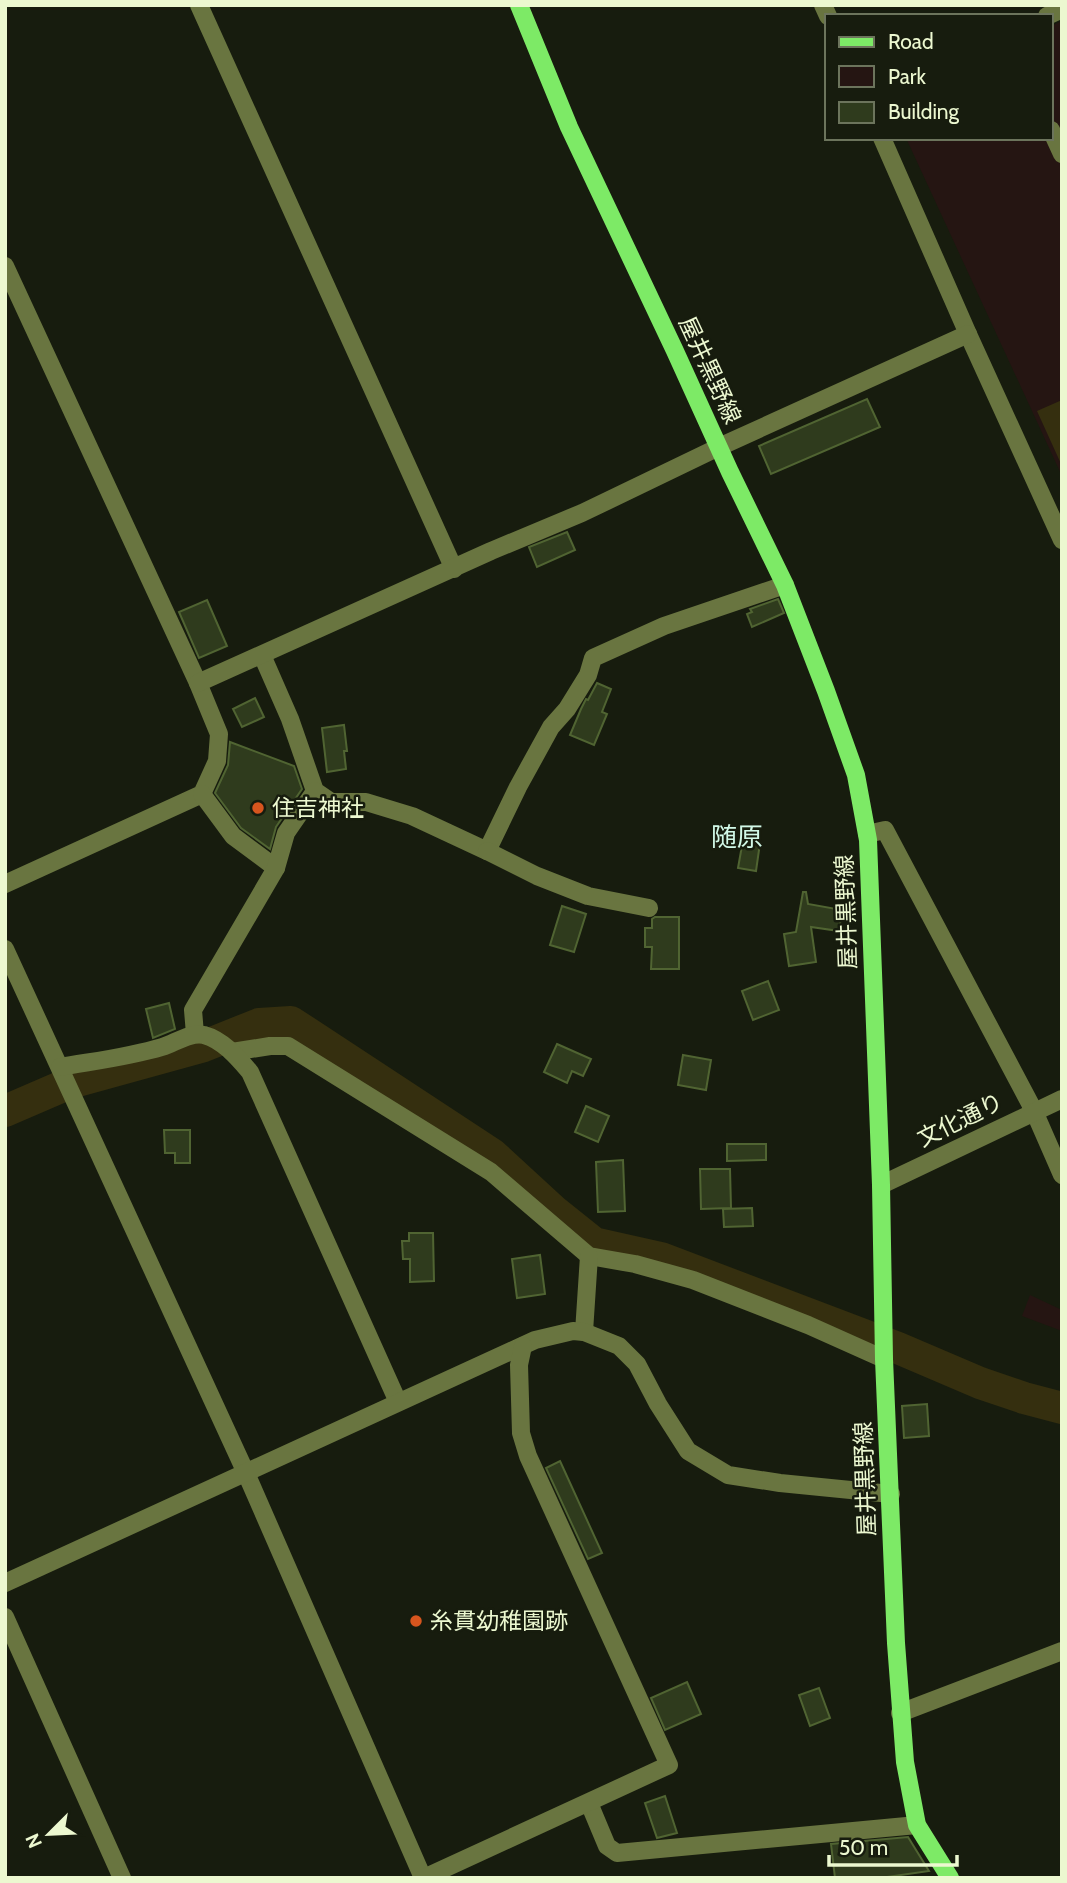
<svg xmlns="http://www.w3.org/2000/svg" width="1067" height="1883" font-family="Cabin,'Noto Sans JP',sans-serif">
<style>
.green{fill:#251512}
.water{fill:#352f0f}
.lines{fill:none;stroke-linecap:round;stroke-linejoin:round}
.river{stroke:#352f0f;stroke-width:32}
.building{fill:#2f3b1d;stroke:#506432;stroke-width:2}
.minor{stroke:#697540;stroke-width:18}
.major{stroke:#7dea66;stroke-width:18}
.poi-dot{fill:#d7551e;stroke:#171c0e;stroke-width:2.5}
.labels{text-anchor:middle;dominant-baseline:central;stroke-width:5;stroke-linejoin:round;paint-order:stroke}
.street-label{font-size:23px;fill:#ecf8d0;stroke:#171c0e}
.poi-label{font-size:23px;fill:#ecf8d0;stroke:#171c0e;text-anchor:start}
.quarter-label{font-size:26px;fill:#d2f9e8;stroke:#171c0e}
</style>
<rect width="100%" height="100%" fill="#171c0e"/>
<g class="green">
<path d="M1062,21V476L906,138H1051V26Z"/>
<path d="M1030,1295L1062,1310V1331L1022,1316Z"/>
</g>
<path class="water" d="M1062,400V466L1037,411Z"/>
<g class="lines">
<path class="river" d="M5,1111L70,1083L204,1046L259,1024L291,1022L492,1154L554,1211L594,1243L661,1258L898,1348L980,1383L1024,1398L1062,1408"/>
</g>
<g class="building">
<path d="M867,399L880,427L771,474L759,446Z"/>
<path d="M567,532L575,550L537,567L529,547Z"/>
<path d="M778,599L784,613L752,627L747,614L752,612L750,609Z"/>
<path d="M207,600L227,646L199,658L179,612Z"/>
<path d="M597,683L611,689L602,712L607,714L594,745L570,735L581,709L586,699L588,700Z"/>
<path d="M255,698L264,717L242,727L233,709Z"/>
<path d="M344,725L347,751H344L346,769L327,772L322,728Z"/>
<path d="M230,742L294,766L302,789L276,827L270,849L241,828L215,793L228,765Z"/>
<path d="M743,840L760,843L756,871L738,868Z"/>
<path d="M803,892H806L808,904L842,910L839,931L811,927L816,962L789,966L784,934L796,932Z"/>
<path d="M562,906L586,914L574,952L550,945Z"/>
<path d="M655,917H679V969H651L652,947H645V928H652V919Z"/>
<path d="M768,981L779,1010L753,1020L742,991Z"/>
<path d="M169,1003L175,1029L153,1038L146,1009Z"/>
<path d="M557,1044L591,1059L583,1076L572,1071L567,1083L544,1072Z"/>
<path d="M683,1055L711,1060L706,1090L678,1085Z"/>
<path d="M586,1106L609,1116L598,1142L575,1132Z"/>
<path d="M164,1130H190V1163H175V1153H165Z"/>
<path d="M727,1144H766V1160L727,1161Z"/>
<path d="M623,1160L625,1211L598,1212L596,1162Z"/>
<path d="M700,1169H730L731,1208L701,1209Z"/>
<path d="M752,1208L753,1226L724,1227L723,1209Z"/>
<path d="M409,1233H433L434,1281L410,1282V1259H403L402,1241H409Z"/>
<path d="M540,1255L545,1294L517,1298L512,1259Z"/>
<path d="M927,1404L929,1436L904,1438L902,1406Z"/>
<path d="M560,1461L602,1553L588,1559L546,1468Z"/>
<path d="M687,1682L701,1714L665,1730L651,1698Z"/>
<path d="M819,1688L830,1718L810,1726L799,1695Z"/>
<path d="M665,1796L677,1833L657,1838L645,1803Z"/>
<path d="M908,1837L929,1871L880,1878H835L831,1844Z"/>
</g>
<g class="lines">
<g class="minor">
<path d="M199,5L454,569"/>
<path d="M823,5L828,16"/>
<path d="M1047,16L1062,9"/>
<path d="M1051,130L1062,154"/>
<path d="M882,138L968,334L1062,540"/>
<path d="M5,266L198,683L219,734L217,761L202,794L5,884"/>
<path d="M262,655L290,719L315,791L331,802H366L412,816L487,851L518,787L551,727L567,709L588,675L593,658L664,626L785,585"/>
<path d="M198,683L491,551L582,513L719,447L968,334"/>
<path d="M202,794L233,836L276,868"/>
<path d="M867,834L885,830L1034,1111L1062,1175"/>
<path d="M487,851L537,876L588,896L649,908"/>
<path d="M5,949L246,1473L423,1878"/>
<path d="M195,1034L193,1010L276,868L286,833L315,791"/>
<path d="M232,1052L270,1046H288L491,1172L589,1256L635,1264L693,1280L808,1325L884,1359"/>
<path d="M60,1067C94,1061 129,1057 162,1047C175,1043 190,1032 204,1035C223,1040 238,1058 250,1072L398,1402"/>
<path d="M881,1185L1062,1099"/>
<path d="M584,1332L589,1256"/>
<path d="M5,1583L535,1340L573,1331L584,1332L619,1346L637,1364L658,1404L688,1451L728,1475L780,1483L891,1494"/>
<path d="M5,1617L122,1878"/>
<path d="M900,1713L1062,1651"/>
<path d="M589,1803L607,1846L617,1853L917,1825"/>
<path d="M424,1878L669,1765L528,1456L521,1433L519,1365L523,1346"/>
</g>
<path class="major" d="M519,5L569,127L675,351L730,472L785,585L826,691L856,775L868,840L881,1185L884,1359L896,1643L905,1762L917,1825L950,1878"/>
</g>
<g class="poi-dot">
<circle cx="258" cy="808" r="7"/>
<circle cx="416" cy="1621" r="7"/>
</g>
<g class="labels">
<g class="street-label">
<text transform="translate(710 370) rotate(65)">屋井黒野線</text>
<text transform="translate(846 912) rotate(-92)">屋井黒野線</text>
<text transform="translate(960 1120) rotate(-26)">文化通り</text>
<text transform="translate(865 1479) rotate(-92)">屋井黒野線</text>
</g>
<g class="poi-label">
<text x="272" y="808">住吉神社</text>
<text x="430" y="1621">糸貫幼稚園跡</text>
</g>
<g class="quarter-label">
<text x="737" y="837">随原</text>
</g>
</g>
<rect width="1067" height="1883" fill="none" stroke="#ecf8d0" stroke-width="14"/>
<rect x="825" y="14" width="228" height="126" fill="#171c0e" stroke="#6c745c" stroke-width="2"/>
<rect x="839" y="37" width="35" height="10" fill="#7dea66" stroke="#6c745c" stroke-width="2"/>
<text x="888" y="49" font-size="21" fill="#ecf8d0">Road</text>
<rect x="839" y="66" width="35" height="21" fill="#251512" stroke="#6c745c" stroke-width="2"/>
<text x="888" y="84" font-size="21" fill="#ecf8d0">Park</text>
<rect x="839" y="102" width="35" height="21" fill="#2f3b1d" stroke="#6c745c" stroke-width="2"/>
<text x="888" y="119" font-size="21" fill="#ecf8d0">Building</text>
<g transform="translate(49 1834) rotate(246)" stroke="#171c0e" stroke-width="5" paint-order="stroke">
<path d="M0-5L12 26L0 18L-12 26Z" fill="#ecf8d0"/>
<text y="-10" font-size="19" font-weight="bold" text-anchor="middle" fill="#ecf8d0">N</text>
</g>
<path d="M829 1855v10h128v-10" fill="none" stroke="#ecf8d0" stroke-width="3.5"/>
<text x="839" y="1855" font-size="21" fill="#ecf8d0" stroke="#171c0e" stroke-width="5" paint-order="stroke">50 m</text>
</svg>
